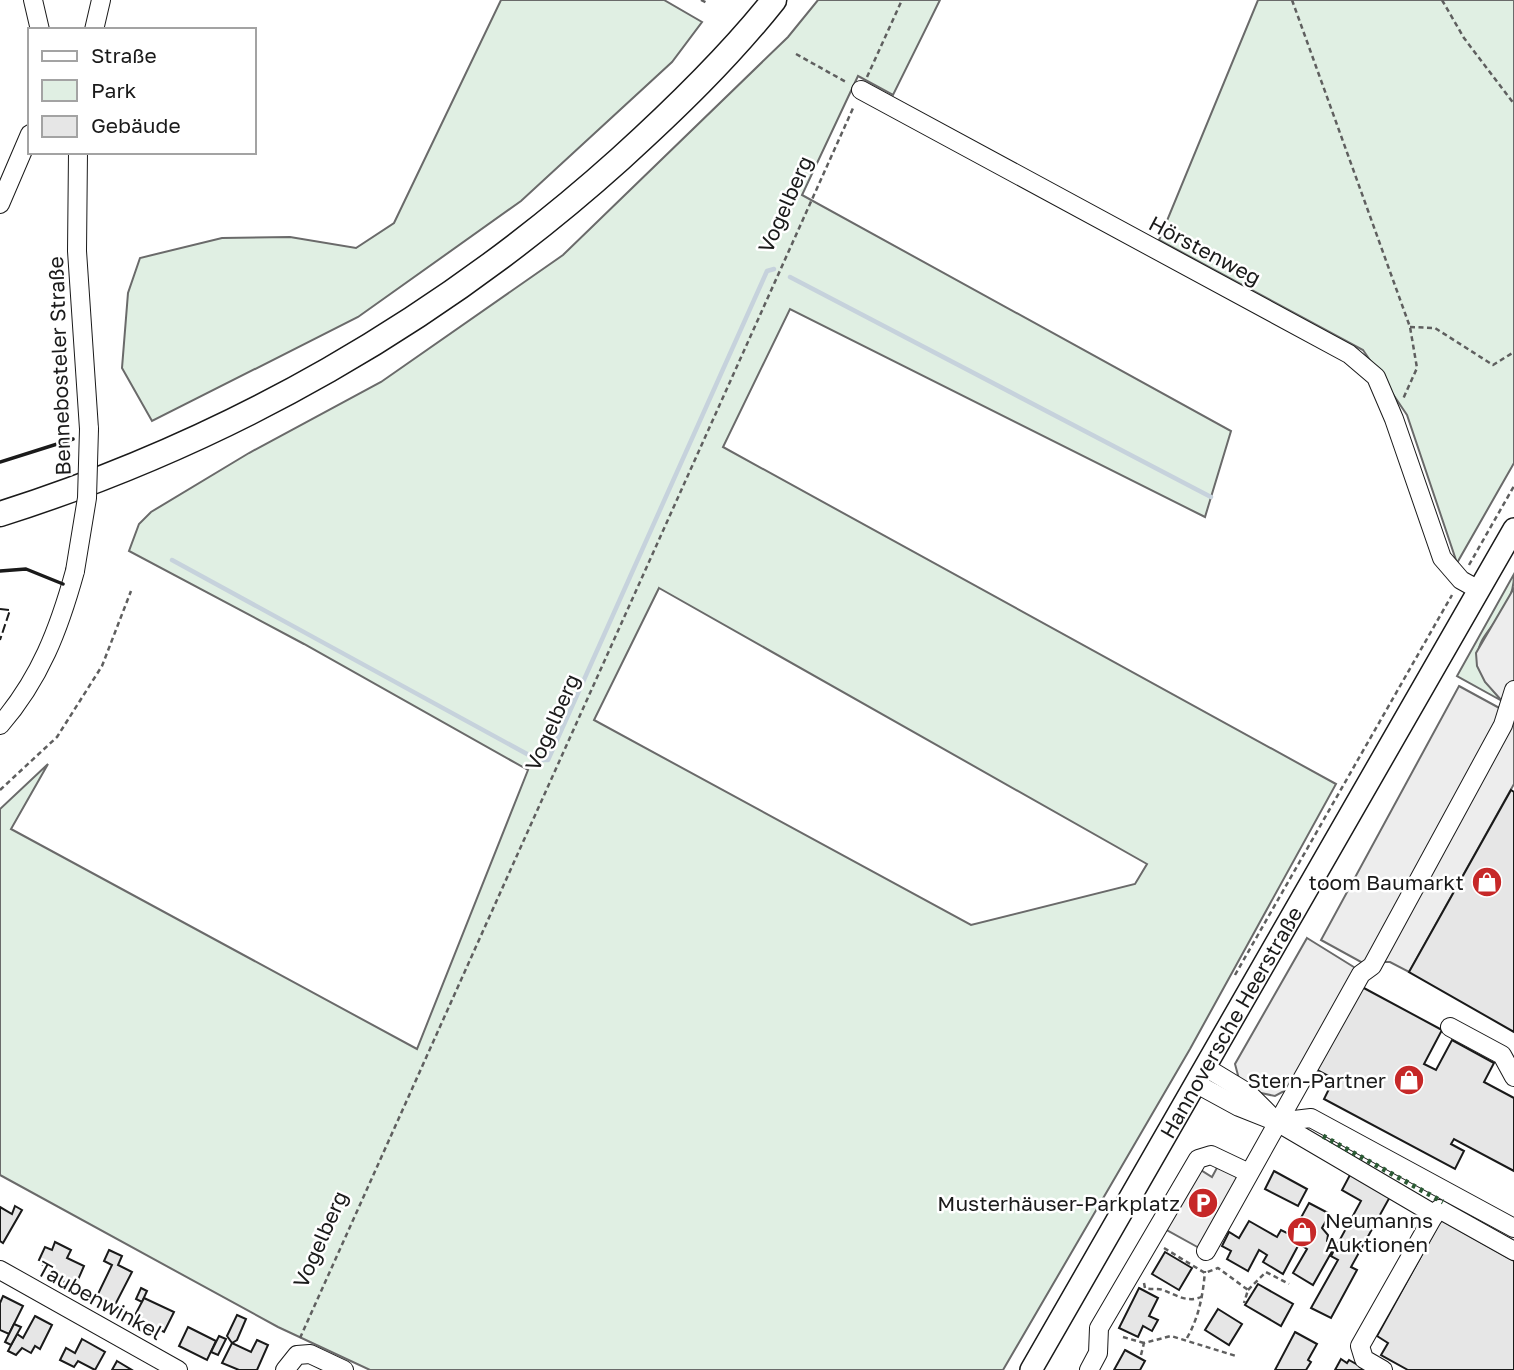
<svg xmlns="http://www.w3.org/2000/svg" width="1514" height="1370" font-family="'Golos Text',sans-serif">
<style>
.green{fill:#e0efe3;stroke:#6a6a6a;stroke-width:2;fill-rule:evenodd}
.parking{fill:#ededed;stroke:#6a6a6a;stroke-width:2}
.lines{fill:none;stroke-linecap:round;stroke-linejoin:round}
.stream{stroke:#c6d2dc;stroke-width:4.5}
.building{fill:#e6e6e6;stroke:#1a1a1a;stroke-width:2}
.minor-casing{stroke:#1a1a1a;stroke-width:20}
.major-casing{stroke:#1a1a1a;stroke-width:24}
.highway-casing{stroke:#1a1a1a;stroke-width:27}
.path{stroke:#5f5f5f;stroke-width:2.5;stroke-dasharray:5 3.5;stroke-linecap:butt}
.minor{stroke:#fff;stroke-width:18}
.major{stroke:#fff;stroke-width:21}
.highway{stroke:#fff;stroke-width:24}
.minor-bridge-casing{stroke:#1a1a1a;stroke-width:20;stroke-linecap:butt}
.minor-bridge{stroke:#fff;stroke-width:18}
.hedge{stroke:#2b5a34;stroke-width:5;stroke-dasharray:3.5 5;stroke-linecap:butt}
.fence{stroke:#1a1a1a;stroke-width:2;stroke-dasharray:9 3.5;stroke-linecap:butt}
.wall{stroke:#1a1a1a;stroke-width:3.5}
.labels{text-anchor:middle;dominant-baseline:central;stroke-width:5;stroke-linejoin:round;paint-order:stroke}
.street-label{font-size:21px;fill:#1a1a1a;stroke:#fff}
.poi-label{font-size:21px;fill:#1a1a1a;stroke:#fff;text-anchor:end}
</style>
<rect width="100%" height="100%" fill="#fff"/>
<g class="green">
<path d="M501,0H664L702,22L672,62L521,201L358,317L152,421L122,368L128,293L140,258L222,238L290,237L356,248L394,223Z"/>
<path d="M818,0H940L893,95L858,76L802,195L1231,431L1205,517L790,309L723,447L1336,784L1190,1049L1003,1370H370L278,1327L0,1175V809L48,764L11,829L417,1049L528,770L304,644L129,551L139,524L151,512L249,453L381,382L563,255L788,37ZM659,588L1147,864L1135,884L971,925L594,720Z"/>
<path d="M1258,0H1514V463L1457,563L1407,415L1363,350L1159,240Z"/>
<path d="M1514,574C1514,634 1441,635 1502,701L1457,676Z"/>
</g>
<g class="parking">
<path d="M1514,588V706L1502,701L1485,682L1477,666L1476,653Z"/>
<path d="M1459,686L1514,716V784L1409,972L1390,962H1361L1321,940Z"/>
<path d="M1307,938L1357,969L1288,1089L1275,1096L1261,1093L1239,1079L1235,1064Z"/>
<path d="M1219,1164L1242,1177L1201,1249L1165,1229L1199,1169L1212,1177Z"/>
</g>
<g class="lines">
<g class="stream">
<path d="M790,277L1211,497"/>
<path d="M172,560L538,760H548L767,271L774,269"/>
</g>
</g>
<g class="building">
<path d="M1511,790L1514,792V1032L1409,972Z"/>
<path d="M1362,987L1442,1030L1424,1064L1436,1070L1452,1040L1494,1063L1484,1082L1514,1098V1171L1454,1139L1451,1144L1464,1151L1455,1169L1324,1099L1334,1079L1317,1070Z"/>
<path d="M1274,1171L1307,1189L1298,1206L1265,1189Z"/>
<path d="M1351,1173L1391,1195L1351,1267L1357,1270L1331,1318L1311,1308L1338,1260L1331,1256L1361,1201L1342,1190Z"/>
<path d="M1309,1203L1330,1214L1322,1228L1328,1235L1327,1241L1335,1246L1313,1285L1293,1273L1307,1249L1299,1244L1283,1274L1263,1262L1267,1255L1259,1250L1248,1271L1227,1259L1231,1251L1222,1246L1229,1232L1239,1238L1249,1221L1277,1237L1281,1230L1291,1235L1293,1223L1297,1225Z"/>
<path d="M15,1206L22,1210L3,1243L0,1241V1207L12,1214Z"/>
<path d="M1441,1220L1514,1261V1370H1408L1381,1355L1388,1343L1377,1336Z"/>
<path d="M55,1242L71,1250L67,1258L84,1266L77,1282L69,1278L67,1283L56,1278L58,1273L43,1265L45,1262L39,1260L45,1247L52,1250Z"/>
<path d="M109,1250L122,1256L118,1265L132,1272L115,1305L97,1296L112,1265L104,1261Z"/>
<path d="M1165,1252L1192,1268L1179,1290L1152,1274Z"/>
<path d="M1258,1284L1293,1304L1281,1326L1245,1305Z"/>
<path d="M141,1288L147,1291L142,1302L136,1299Z"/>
<path d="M1139,1288L1158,1298L1149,1316L1158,1320L1152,1331L1143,1326L1138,1337L1119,1328Z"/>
<path d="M3,1296L23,1306L9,1334L0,1330V1303Z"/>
<path d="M144,1298L174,1312L164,1332L134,1317Z"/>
<path d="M1218,1309L1242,1324L1229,1345L1205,1330Z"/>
<path d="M237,1315L246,1319L237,1340L232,1343L227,1336Z"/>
<path d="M35,1316L52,1325L40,1349L35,1346L31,1353L22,1348L16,1355L8,1351L17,1334L23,1338Z"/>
<path d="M14,1324L21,1327L11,1345L5,1342Z"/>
<path d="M188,1327L216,1341L207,1360L179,1346Z"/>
<path d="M1295,1332L1317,1344L1308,1360L1311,1362L1306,1370H1275Z"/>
<path d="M219,1336L226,1339L218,1355L211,1352Z"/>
<path d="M82,1339L105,1352L95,1370L78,1361L74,1367L60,1360L66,1348L75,1353Z"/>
<path d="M257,1340L268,1345L257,1370H239L222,1363L232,1343L251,1352Z"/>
<path d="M1125,1350L1145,1361L1140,1370H1114Z"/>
<path d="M1341,1359L1347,1363L1349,1360L1367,1370H1335Z"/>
<path d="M117,1361L132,1370H112Z"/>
</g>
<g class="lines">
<g class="minor-casing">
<g id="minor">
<path d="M33,0L40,30"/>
<path d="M94,30L101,0"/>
<path d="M861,90L1349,354L1376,377L1394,419L1442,558L1461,580L1479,590"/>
<path d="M78,152L77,251L89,429"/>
<path d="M0,204L30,134"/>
<path d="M0,725C40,679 59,629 75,571"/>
<path d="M1450,1027L1502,1055L1514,1077"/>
<path d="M1205,1067L1248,1093L1272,1117"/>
<path d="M1195,1083L1239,1107L1277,1122L1427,1210L1433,1217L1360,1346L1364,1359L1383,1370"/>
<path d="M1277,1122L1311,1118L1514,1228"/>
<path d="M1433,1217L1439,1209L1514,1251"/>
<path d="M1206,1251L1361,974L1372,966L1503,725L1514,690"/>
<path d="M0,1270L178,1370"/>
<path d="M285,1370L297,1355L310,1354L344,1370"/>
<path d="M1089,1370L1098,1353L1099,1328L1198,1159L1211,1155L1249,1173"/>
</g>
</g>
<g class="major-casing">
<g id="major">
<path id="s1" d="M1031,1370L1514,529"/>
</g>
</g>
<g class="highway-casing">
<path id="highway" d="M0,514C230,441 440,321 620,159C674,110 728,58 774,0"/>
</g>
<g class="path">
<path d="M701,0L707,3"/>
<path d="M1292,0L1410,327L1417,368L1403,399"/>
<path d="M1442,0L1464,38L1514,104"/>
<path d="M796,54L846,82"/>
<path d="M867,77L902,0"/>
<path d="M1410,327L1435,328L1493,365L1514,352"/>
<path d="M1469,565L1514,486"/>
<path d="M0,790L57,737L102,666L131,591"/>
<path d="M1235,975L1452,595"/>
<path d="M1164,1248L1205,1273L1218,1268L1248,1290L1244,1303"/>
<path d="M1144,1283L1145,1288C1152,1290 1158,1288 1163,1290C1176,1295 1189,1304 1203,1296"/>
<path d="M1248,1290L1266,1272L1289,1284"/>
<path d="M1123,1337L1144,1343"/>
<path d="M300,1338L854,106"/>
<path d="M1187,1338C1199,1317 1203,1295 1205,1271"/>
<path d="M1141,1355L1144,1343L1171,1336L1236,1356"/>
</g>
<use href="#minor" class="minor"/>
<use href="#major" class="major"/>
<use href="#highway" class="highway"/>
<g class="minor-bridge-casing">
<path id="minor-bridge" d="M75,571L87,498L89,429"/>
</g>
<use href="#minor-bridge" class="minor-bridge"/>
<path class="hedge" d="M1323,1136L1443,1202"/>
<path class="fence" d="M0,609L10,610L0,640"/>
<g class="wall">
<path d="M0,462L73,439"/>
<path d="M0,571L26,569L63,584"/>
</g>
</g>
<defs>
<g id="shop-disc" transform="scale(1.575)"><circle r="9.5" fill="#c62828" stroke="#fff"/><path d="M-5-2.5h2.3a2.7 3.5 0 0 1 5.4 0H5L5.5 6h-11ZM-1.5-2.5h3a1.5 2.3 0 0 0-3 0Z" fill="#fff"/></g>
<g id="parking-disc" transform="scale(1.575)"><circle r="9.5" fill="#c62828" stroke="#fff"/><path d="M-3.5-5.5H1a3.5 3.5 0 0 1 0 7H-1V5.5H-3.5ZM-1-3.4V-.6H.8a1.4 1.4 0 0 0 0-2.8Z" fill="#fff"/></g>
</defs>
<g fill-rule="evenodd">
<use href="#shop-disc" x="1487" y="882"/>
<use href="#shop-disc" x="1409" y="1080"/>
<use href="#parking-disc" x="1203" y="1203"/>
<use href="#shop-disc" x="1302" y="1232"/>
</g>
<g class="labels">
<g class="street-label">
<text transform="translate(785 204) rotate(-66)">Vogelberg</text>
<text transform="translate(1205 250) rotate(28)">Hörstenweg</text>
<text transform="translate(59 366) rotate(-92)">Bennebosteler Straße</text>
<text transform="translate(552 722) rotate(-66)">Vogelberg</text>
<text stroke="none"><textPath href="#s1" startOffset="401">Hannoversche Heerstraße</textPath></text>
<text transform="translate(320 1239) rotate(-66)">Vogelberg</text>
<text transform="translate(100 1300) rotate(29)">Taubenwinkel</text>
</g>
<g class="poi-label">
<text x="1464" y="882">toom Baumarkt</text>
<text x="1386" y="1080">Stern-Partner</text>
<text x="1180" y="1203">Musterhäuser-Parkplatz</text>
<text x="1325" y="1220" text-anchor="start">Neumanns<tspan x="1325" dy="24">Auktionen</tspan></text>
</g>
</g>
<rect x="28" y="28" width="228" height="126" fill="#ffffff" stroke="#a3a3a3" stroke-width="2"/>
<rect x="42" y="51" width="35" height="10" fill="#ffffff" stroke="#a3a3a3" stroke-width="2"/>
<text x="91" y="63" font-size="21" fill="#1a1a1a">Straße</text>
<rect x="42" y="80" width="35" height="21" fill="#e0efe3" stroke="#a3a3a3" stroke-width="2"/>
<text x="91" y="98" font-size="21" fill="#1a1a1a">Park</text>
<rect x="42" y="116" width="35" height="21" fill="#e6e6e6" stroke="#a3a3a3" stroke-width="2"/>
<text x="91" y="133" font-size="21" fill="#1a1a1a">Gebäude</text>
</svg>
